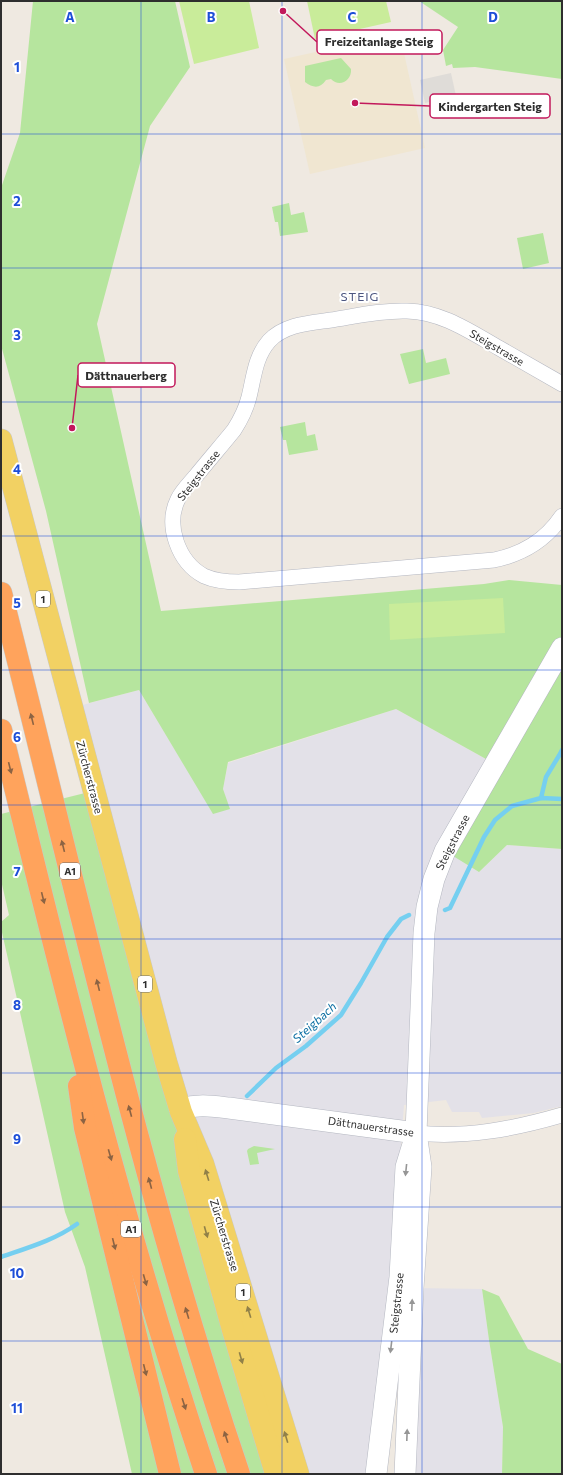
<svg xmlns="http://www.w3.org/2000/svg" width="563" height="1475" font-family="Commissioner,sans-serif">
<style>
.industrial{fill:#e3e1e8}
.education{fill:#f0e6d1}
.green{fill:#b6e59e}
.pitch{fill:#c9ec9a}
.plaza{fill:#dfdcd8}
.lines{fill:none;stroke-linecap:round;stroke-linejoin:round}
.stream{stroke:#75cff0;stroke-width:4.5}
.minor-casing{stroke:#b4b7c1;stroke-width:16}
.secondary-casing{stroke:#b4b7c1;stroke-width:22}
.primary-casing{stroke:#c9c9c9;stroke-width:23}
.motorway-casing{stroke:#c9c9c9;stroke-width:23}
.minor{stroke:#fff;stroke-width:15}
.secondary{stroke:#fff;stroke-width:21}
.primary{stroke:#f2d163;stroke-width:22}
.motorway{stroke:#ffa35c;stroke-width:22}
.oneway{fill:#8c6343}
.oneway2{fill:#969696}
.oneway3{fill:#908048}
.grid{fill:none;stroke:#1d4ed8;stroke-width:1;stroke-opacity:0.55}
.labels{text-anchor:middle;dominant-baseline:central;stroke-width:4;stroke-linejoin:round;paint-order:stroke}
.shield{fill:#fff;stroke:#6d6d6d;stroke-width:1}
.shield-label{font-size:10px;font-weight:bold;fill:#2e2e2e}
.street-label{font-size:11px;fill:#2e2e2e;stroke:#fff}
.neighbourhood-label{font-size:12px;letter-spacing:1px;fill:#4d5680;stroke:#fff}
.water-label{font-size:12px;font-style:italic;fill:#0d6fa3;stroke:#fff}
.grid-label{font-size:13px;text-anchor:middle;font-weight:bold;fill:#1d4ed8;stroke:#fff;stroke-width:4;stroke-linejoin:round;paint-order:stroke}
.leader{fill:none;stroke:#c2185b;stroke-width:1.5}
.callout-dot{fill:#c2185b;stroke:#fff;stroke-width:1.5}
.callout{fill:#fff;stroke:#c2185b;stroke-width:1.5}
.callout-label{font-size:12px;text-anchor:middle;font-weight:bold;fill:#2e2e2e}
</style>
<rect width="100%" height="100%" fill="#efe9e1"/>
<g class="industrial">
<path d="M139,690L213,813L229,808L223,789L228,763L396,709L495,764L479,872L507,845L562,849V1106L534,1113L482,1118L479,1112H452L446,1100L404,1105L376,1474H298L71,708Z"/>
<path d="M413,1288L482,1289L489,1340L503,1427L502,1474H405Z"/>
</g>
<path class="education" d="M383,37L404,53L425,148L310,174L284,59Z"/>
<g class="green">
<path d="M33,1H175L190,67L150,126L97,324L161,611L484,584L509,580L562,585V849L507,845L479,872L445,851L495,764L396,709L228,762L223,789L230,809L213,814L139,690L89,703L46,511L1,345V188L20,133Z"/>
<path d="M419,1H562V79L475,67L453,68L452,64L446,66L443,50L458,27Z"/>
<path d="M341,58L351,69C352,81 339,88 331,79L326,80C320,89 313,88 305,82V66Z"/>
<path d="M289,203L291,215L304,212L308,232L280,236L278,222H275L272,207Z"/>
<path d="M543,233L549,263L523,269L517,238Z"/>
<path d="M423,349L426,363L446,358L450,374L409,384L400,354Z"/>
<path d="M305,422L307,436L315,434L318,450L289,455L286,440H283L280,427Z"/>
<path d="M93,791L298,1474H132L85,1267L65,1212L1,928V922L9,915L1,880V814Z"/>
<path d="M254,1146L275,1149L257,1153L259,1164L250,1165L247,1151L248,1149Z"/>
<path d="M482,1289L499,1296L528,1349L562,1364V1474H502L503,1427L489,1340Z"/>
</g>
<g class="pitch">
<path d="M179,1H249L259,48L194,64Z"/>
<path d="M307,1H386L391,22L315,39Z"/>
<path d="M503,598L505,633L390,640L389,604Z"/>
</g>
<path class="plaza" d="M451,73L456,96L425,103L420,80Z"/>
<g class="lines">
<g class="stream">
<path d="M541,798L546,777L560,754L562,750"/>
<path d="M445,910L450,908L484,837L495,820L512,806L541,798L562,799"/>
<path d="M247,1096L276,1068L306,1046L341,1015L361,983L387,937L401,919L409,915"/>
<path d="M1,1257C27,1248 55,1240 77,1224"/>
</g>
<g class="minor-casing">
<g id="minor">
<path d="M562,384C541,372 520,360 499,348C469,331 442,312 407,311C382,310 356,316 331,320C310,323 285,324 269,341C255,357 254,377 249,397C246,409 241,419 234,430C221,446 208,461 195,477C189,484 182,491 178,499C165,525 178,562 204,576C215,581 227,582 239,582L494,560C523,554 545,541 562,516"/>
<path d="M416,1133C466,1138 514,1129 562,1115"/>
</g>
</g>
<g class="secondary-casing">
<g id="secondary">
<path d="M180,1109C198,1104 211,1106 229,1108L416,1133"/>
<path d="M376,1474L400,1277L406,1167L414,1141"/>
<path d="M405,1474L413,1288L421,1167L416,1133L424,933L427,907L434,879L445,851L562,648"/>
</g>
</g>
<g class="primary-casing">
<g id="primary">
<path d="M1,440L166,1062L181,1112L203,1164L298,1474"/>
<path d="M185,1139L189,1171L233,1330L276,1474"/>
</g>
</g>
<g class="motorway-casing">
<g id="motorway">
<path d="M1,593C76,888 141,1185 239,1474"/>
<path d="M1,730C62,980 124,1230 206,1474"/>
<path d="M79,1086L85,1128L170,1474"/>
</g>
</g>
<use href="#minor" class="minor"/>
<use href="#secondary" class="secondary"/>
<use href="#primary" class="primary"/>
<use href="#motorway" class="motorway"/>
</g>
<defs><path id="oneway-solid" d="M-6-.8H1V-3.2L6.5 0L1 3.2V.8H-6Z"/></defs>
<g class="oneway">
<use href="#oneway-solid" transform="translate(32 719) rotate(-104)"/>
<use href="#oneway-solid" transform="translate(10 768) rotate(76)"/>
<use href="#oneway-solid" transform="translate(63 846) rotate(-104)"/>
<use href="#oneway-solid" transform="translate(43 898) rotate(76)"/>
<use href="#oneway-solid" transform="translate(98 985) rotate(-104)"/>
<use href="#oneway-solid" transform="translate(130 1111) rotate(-105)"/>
<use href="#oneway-solid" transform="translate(83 1118) rotate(82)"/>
<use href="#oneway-solid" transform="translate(110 1155) rotate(74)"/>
<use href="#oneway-solid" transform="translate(150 1183) rotate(-105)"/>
<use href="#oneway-solid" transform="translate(114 1244) rotate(76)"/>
<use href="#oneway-solid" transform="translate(145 1280) rotate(74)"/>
<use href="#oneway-solid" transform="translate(187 1313) rotate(-107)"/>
<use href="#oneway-solid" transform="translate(145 1370) rotate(76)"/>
<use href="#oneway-solid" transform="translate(184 1404) rotate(72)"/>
<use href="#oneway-solid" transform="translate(226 1437) rotate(-108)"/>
</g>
<g class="oneway2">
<use href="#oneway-solid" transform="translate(406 1170) rotate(96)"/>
<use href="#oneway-solid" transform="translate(412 1305) rotate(-88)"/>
<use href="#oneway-solid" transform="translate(391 1347) rotate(97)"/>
<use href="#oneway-solid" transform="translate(407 1435) rotate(-88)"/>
</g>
<g class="oneway3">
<use href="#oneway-solid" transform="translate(207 1175) rotate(-107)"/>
<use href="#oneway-solid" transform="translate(206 1232) rotate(74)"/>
<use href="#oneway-solid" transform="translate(249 1312) rotate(-107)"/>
<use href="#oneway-solid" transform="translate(241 1358) rotate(74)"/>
<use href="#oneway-solid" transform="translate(286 1437) rotate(-107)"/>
</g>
<path class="grid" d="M141,1V1474M282,1V1474M422,1V1474M1,134H562M1,268H562M1,402H562M1,536H562M1,670H562M1,805H562M1,939H562M1,1073H562M1,1207H562M1,1341H562"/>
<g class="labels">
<g class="shield">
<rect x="36" y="591" width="14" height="16" rx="3"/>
<rect x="60" y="863" width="20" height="16" rx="3"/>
<rect x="138" y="976" width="14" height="16" rx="3"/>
<rect x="121" y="1221" width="20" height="16" rx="3"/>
<rect x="236" y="1284" width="14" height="16" rx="3"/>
</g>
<g class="shield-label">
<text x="43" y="599">1</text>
<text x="70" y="871">A1</text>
<text x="145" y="984">1</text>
<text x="131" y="1229">A1</text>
<text x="243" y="1292">1</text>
</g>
<g class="street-label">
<text transform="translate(497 347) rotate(30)">Steigstrasse</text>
<text transform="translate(198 475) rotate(-52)">Steigstrasse</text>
<text transform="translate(90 777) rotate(75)">Zürcherstrasse</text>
<text transform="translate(452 842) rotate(-63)">Steigstrasse</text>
<text transform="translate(371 1126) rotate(8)">Dättnauerstrasse</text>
<text transform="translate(225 1235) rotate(73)">Zürcherstrasse</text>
<text transform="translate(396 1303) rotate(-84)">Steigstrasse</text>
</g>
<g class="neighbourhood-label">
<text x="360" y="296">STEIG</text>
</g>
<g class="water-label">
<text transform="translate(314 1022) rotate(-42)">Steigbach</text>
</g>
</g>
<g class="grid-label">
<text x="70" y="22">A</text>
<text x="211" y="22">B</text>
<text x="352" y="22">C</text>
<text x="493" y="22">D</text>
<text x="17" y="72">1</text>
<text x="17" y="206">2</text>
<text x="17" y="340">3</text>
<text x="17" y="474">4</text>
<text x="17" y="608">5</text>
<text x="17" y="742">6</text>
<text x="17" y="876">7</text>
<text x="17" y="1010">8</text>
<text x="17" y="1144">9</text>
<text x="17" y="1278">10</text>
<text x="17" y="1413">11</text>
</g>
<path class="leader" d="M283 11L317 42M355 103L430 106M72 428L78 375"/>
<g class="callout-dot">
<circle cx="283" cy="11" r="4"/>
<circle cx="355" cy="103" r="4"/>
<circle cx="72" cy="428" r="4"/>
</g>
<g class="callout">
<rect x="317" y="30" width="125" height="24" rx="4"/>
<rect x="430" y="94" width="120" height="24" rx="4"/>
<rect x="78" y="363" width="97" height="24" rx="4"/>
</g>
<g class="callout-label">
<text x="379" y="46">Freizeitanlage Steig</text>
<text x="490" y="111">Kindergarten Steig</text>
<text x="126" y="380">Dättnauerberg</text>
</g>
<rect width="563" height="1475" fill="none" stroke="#2e2e2e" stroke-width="4"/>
</svg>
